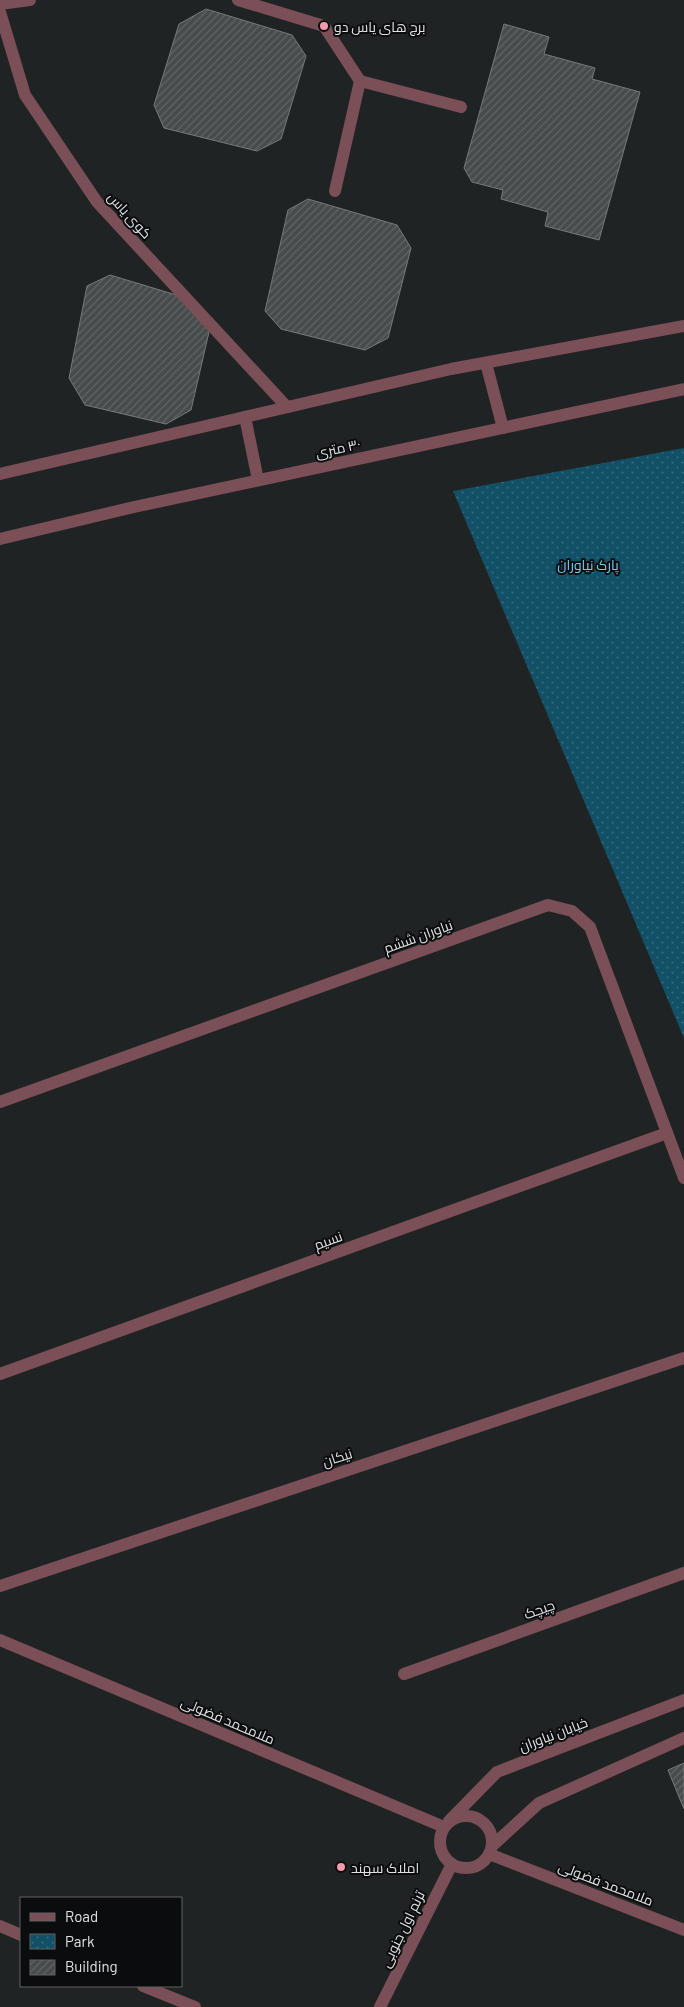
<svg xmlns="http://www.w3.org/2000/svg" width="684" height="2007" font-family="Barlow,Cairo,sans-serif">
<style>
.park{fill:url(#park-dots)}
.building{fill:url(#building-hatch);stroke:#777a7c}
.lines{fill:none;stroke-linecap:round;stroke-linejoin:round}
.minor{stroke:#7a4f57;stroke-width:12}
.poi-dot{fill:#f39aab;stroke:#0b0c0d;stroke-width:2}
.labels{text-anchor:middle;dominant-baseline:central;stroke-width:4;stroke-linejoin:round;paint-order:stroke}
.poi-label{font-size:14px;fill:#e2e3e4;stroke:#0b0c0d;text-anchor:start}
.street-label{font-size:14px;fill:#e2e3e4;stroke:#0b0c0d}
.park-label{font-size:14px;fill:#71cef3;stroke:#0b0c0d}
</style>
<defs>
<pattern id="park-dots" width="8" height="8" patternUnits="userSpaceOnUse" patternTransform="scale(1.25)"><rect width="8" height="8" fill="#115066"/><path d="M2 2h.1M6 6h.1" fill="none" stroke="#33697c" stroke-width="1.8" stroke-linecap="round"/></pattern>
<pattern id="building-hatch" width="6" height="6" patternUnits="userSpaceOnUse" patternTransform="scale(1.25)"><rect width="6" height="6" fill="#484b4c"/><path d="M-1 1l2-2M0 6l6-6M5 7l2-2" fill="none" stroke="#626566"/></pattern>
</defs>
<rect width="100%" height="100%" fill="#202324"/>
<path class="park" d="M684,448V1038L453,491Z"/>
<g class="building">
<path d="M206,9L292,35L306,56L281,139L257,151L164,128L154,105L179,24Z"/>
<path d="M504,24L549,37L544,54L595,68L592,79L640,92L599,240L545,226L548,212L501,199L503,190L472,182L464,168Z"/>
<path d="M308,199L397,225L411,248L388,338L365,350L281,329L265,311L288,210Z"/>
<path d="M110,275L193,300L212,319L191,410L166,424L85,405L69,378L87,286Z"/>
<path d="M684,1763V1809L668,1770Z"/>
</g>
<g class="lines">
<g class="minor">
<path d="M238,0L324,26L360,81L461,107"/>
<path d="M0,4L30,0"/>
<path d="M0,12L25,95L97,202L287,407"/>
<path d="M335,191L360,81"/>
<path d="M486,363L503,428"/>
<path d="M245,417L258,480"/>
<path d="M0,474L451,369L684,326"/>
<path d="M0,539L134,507L684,389"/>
<path d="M0,1102L548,905L572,911L590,927L684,1178"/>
<path d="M0,1374L667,1133"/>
<path d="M0,1586L684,1358"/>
<path d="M0,1640L444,1827"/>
<path d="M404,1674L684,1573"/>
<circle cx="466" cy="1842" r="26"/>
<path d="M449,1821L497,1772L684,1700"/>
<path d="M492,1846L539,1803L684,1738"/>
<path d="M489,1854L684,1930"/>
<path d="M0,1926L21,1935"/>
<path d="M143,1986L195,2007"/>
<path d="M380,2007L452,1864"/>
</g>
</g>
<g class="poi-dot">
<circle cx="324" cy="26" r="5"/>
<circle cx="341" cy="1867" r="5"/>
</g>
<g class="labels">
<g class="poi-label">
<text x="334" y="26">برج های یاس دو</text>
<text x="351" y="1867">املاک سهند</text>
</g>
<g class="street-label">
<text transform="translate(130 215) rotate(48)">کوی یاس</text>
<text transform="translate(338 448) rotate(-12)">٣٠ متری</text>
<text transform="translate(418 936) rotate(-20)">نیاوران ششم</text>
<text transform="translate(328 1240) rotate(-20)">نسیم</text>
<text transform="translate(337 1457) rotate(-18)">نیکان</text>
<text transform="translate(539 1609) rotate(-20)">چیچک</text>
<text transform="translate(228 1720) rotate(23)">ملامحمد فضولی</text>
<text transform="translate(553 1734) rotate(-21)">خیابان نیاوران</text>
<text transform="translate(606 1883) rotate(21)">ملامحمد فضولی</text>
<text transform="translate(402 1929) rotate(-64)">ترنم اول جنوبی</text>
</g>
<g class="park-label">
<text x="588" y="564">پارک نیاوران</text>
</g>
</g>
<rect x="20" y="1897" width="162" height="90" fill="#0b0c0d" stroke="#616263"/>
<rect x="30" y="1913" width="25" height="8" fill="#7a4f57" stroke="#616263"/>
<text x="65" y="1922" font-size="15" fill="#e2e3e4">Road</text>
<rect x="30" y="1934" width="25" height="15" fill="url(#park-dots)" stroke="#616263"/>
<text x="65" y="1947" font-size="15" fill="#e2e3e4">Park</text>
<rect x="30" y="1960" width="25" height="15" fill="url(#building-hatch)" stroke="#616263"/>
<text x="65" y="1972" font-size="15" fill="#e2e3e4">Building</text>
</svg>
